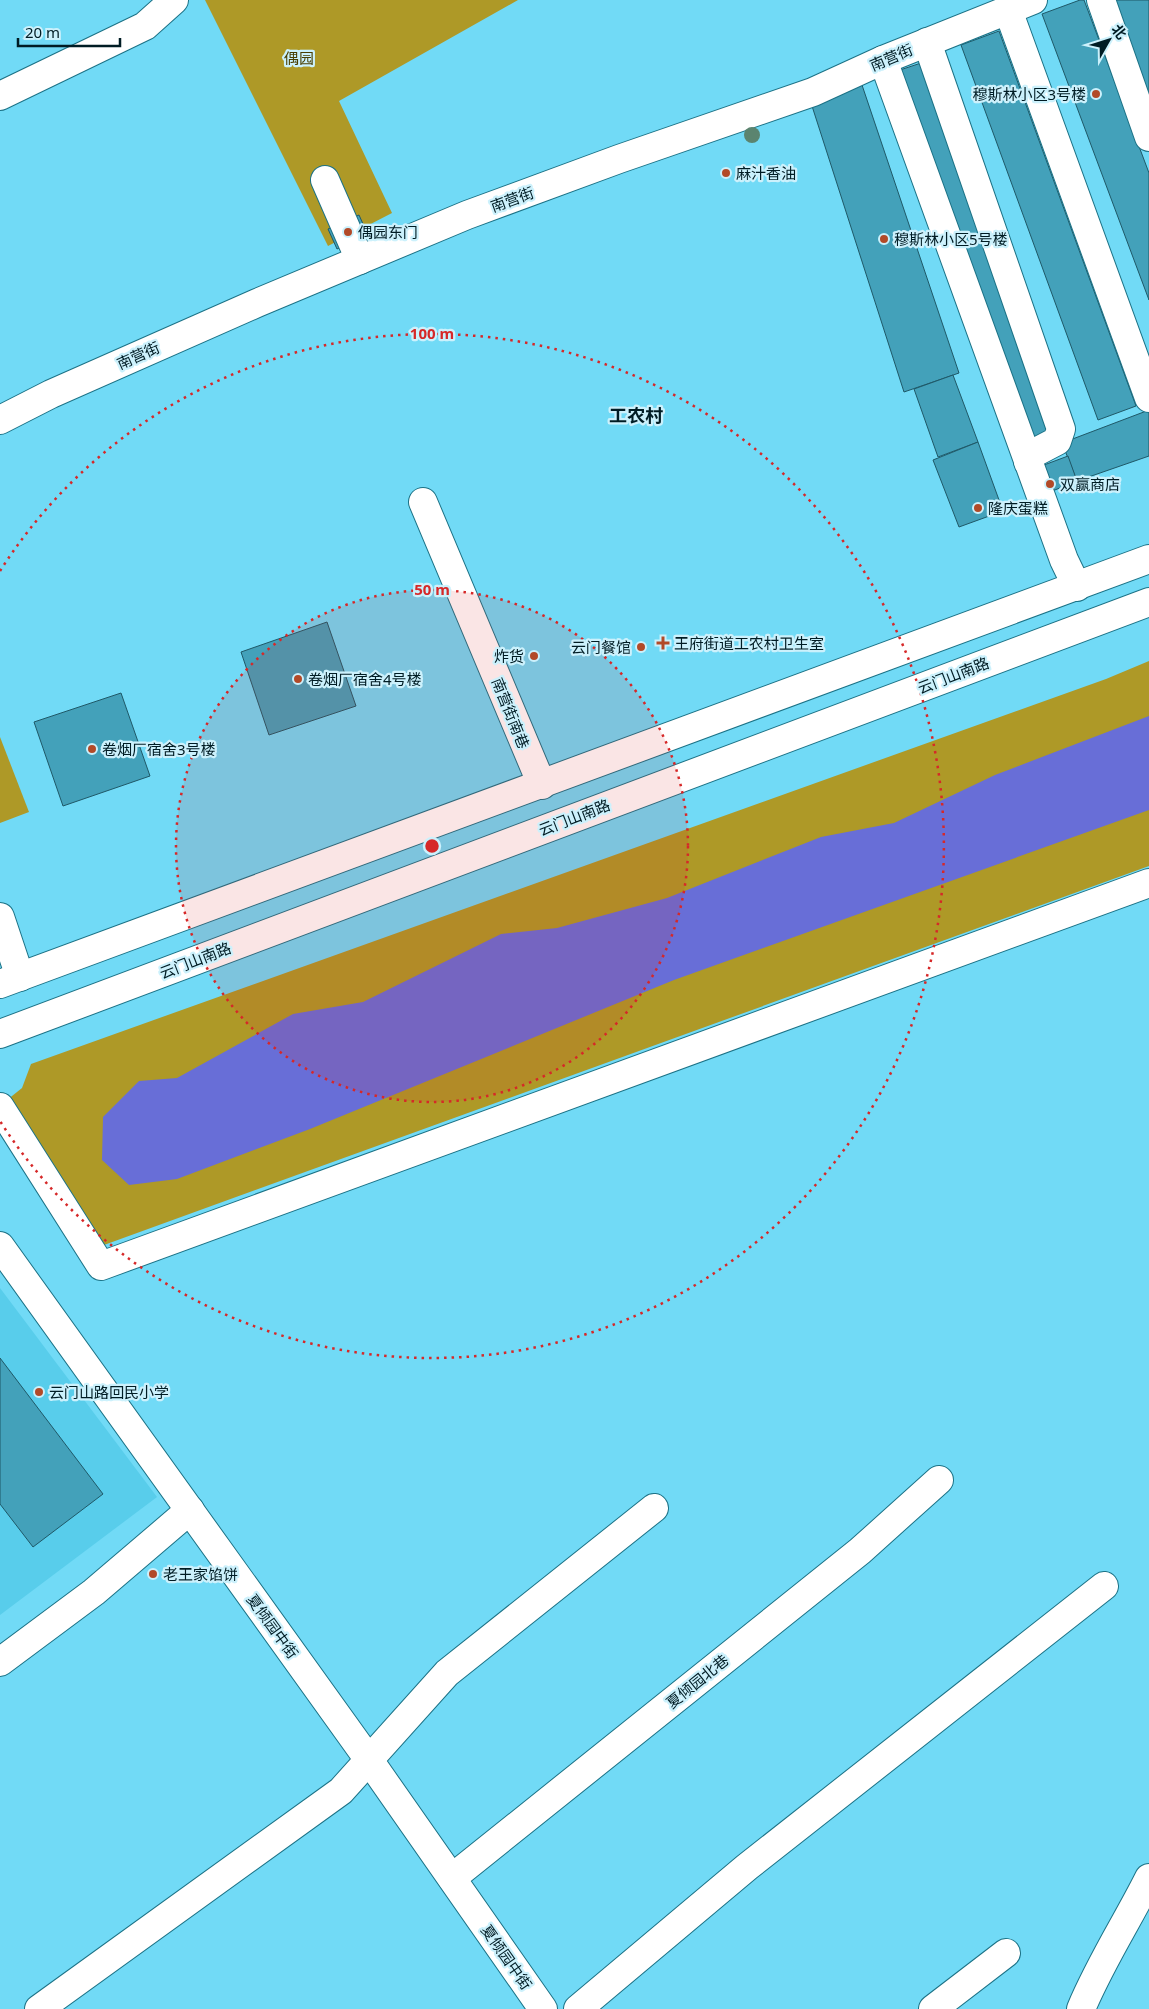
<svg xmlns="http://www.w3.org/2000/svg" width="1149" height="2009" font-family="'Noto Sans','Noto Sans SC',sans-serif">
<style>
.built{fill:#58cdeb}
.green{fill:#ae9927}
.water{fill:#686ed7}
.building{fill:#43a1ba;stroke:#1f5867}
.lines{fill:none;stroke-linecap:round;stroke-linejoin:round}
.minor-casing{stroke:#1c7286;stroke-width:30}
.major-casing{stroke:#1c7286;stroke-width:30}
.minor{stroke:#fff;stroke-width:28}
.major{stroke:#fff;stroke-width:28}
.tree{fill:#5b846f}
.ring{fill:none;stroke:#d62828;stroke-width:2.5;stroke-dasharray:2.5 5}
.poi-dot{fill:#b24a28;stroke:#ccf1fc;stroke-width:2}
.labels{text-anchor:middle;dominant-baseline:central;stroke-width:4.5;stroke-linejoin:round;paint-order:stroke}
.street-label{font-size:15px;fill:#001c24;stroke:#ccf1fc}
.park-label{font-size:15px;fill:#493e01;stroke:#ccf1fc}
.poi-label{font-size:15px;fill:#001c24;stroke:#ccf1fc;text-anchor:start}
.quarter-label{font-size:18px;font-weight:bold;fill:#001c24;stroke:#ccf1fc}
.centre{fill:#d62828;stroke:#ccf1fc;stroke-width:2.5}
.ring-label{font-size:15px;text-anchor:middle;font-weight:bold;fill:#d62828;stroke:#ccf1fc;stroke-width:4.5;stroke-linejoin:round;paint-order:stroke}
</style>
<rect width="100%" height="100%" fill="#71daf6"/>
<path class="built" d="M0,1288L157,1497L0,1615Z"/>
<g class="green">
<path d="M205,0H518L339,101L392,213L328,246Z"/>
<path d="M1149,661V866L104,1245L2,1104L22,1088L31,1064L1106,679Z"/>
<path d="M0,737L29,812L0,823Z"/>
</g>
<path class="water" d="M1149,716V810L674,980L310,1129L177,1179L129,1185L102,1160L103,1117L139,1081L177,1078L293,1014L363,1002L501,934L557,928L667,898L821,837L894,823L995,775Z"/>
<g class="building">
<path d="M1080,0H1084L1149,173V300L1042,14Z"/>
<path d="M1106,0H1149V117Z"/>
<path d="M999,31L1136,406L1098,420L961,45Z"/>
<path d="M921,63L1053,437L1034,444L900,70Z"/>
<path d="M862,85L959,373L904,392L812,106Z"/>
<path d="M359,215L368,235L337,249L328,229Z"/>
<path d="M953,375L978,442L938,457L914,389Z"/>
<path d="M1149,410V456L1077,481L1062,443Z"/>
<path d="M978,442L1003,511L959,527L933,460Z"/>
<path d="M1068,456L1077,481L1045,494L1036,468Z"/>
<path d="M327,622L356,706L269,735L241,652Z"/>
<path d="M121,693L150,776L63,806L34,722Z"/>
<path d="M0,1358L103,1494L33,1547L0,1504Z"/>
</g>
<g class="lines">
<g class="minor-casing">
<g id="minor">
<path d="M1101,0L1149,137"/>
<path d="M1008,10L1149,398"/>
<path d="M927,42L1061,429L1057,441L1034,453L1028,462"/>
<path d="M883,60L1064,560L1077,587"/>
<path d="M0,96L145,26L174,0"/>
<path d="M325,180L360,260"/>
<path d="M0,420L51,394L257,303L467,215L619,159L813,92L883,60L1033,0"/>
<path d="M423,502L542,785"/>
<path d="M0,917L20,977"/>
<path d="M0,1107L101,1266L1149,883"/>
<path d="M0,1246L369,1760L543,2009"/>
<path d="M0,1662L94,1592L190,1510"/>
<path d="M452,1878L860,1551L939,1480"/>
<path d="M39,2009L341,1791L447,1673L654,1508"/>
<path d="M578,2009L747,1867L1104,1586"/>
<path d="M933,2009L1006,1953"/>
<path d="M1081,2009C1100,1963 1127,1922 1149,1878"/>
</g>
</g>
<g class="major-casing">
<g id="major">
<path d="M0,984L1149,559"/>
<path d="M0,1034L1149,602"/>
</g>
</g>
<use href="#minor" class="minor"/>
<use href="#major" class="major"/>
</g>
<circle class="tree" cx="752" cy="135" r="8"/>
<circle cx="432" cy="846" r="256" fill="#d62828" fill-opacity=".12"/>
<g class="ring">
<circle cx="432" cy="846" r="256"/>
<path d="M0 571A512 512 0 1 1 0 1121"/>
</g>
<g class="poi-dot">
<circle cx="1096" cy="94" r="5"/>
<circle cx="726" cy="173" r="5"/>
<circle cx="348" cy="232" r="5"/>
<circle cx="884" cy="239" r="5"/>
<circle cx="1050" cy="484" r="5"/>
<circle cx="978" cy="508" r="5"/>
<path d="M660.5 635.5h5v5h5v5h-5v5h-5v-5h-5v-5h5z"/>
<circle cx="641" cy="647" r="5"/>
<circle cx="534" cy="656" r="5"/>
<circle cx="298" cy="679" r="5"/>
<circle cx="92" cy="749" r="5"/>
<circle cx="39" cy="1392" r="5"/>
<circle cx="153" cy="1574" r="5"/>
</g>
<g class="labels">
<g class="street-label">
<text transform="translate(891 57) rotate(-23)">南营街</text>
<text transform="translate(512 199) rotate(-20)">南营街</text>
<text transform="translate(138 355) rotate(-24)">南营街</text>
<text transform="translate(953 675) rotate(-21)">云门山南路</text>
<text transform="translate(511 713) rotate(68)">南营街南巷</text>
<text transform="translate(574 817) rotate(-21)">云门山南路</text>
<text transform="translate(195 960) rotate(-21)">云门山南路</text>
<text transform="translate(273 1626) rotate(54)">夏倾园中街</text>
<text transform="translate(697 1681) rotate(-39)">夏倾园北巷</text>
<text transform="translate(507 1957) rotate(55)">夏倾园中街</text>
</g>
<g class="park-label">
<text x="299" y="58">偶园</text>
</g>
<g class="poi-label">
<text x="1086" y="94" text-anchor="end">穆斯林小区3号楼</text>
<text x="736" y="173">麻汁香油</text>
<text x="358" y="232">偶园东门</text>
<text x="894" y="239">穆斯林小区5号楼</text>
<text x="1060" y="484">双赢商店</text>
<text x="988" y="508">隆庆蛋糕</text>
<text x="674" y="643">王府街道工农村卫生室</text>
<text x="631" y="647" text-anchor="end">云门餐馆</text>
<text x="524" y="656" text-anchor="end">炸货</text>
<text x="308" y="679">卷烟厂宿舍4号楼</text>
<text x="102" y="749">卷烟厂宿舍3号楼</text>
<text x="49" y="1392">云门山路回民小学</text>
<text x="163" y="1574">老王家馅饼</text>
</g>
<g class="quarter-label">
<text x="636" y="415">工农村</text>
</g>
</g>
<circle cx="432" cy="846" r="8" class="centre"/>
<g class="ring-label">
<text x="432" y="339">100 m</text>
<text x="432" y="595">50 m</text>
</g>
<g transform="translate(1109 40) rotate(51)" stroke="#ccf1fc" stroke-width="4" paint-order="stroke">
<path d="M0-4L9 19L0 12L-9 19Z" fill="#001c24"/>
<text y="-8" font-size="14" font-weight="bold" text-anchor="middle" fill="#001c24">北</text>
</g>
<path d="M18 38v8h102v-8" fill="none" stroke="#001c24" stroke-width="2.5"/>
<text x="25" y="38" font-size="15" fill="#001c24" stroke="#ccf1fc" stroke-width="4" paint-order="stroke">20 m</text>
</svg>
